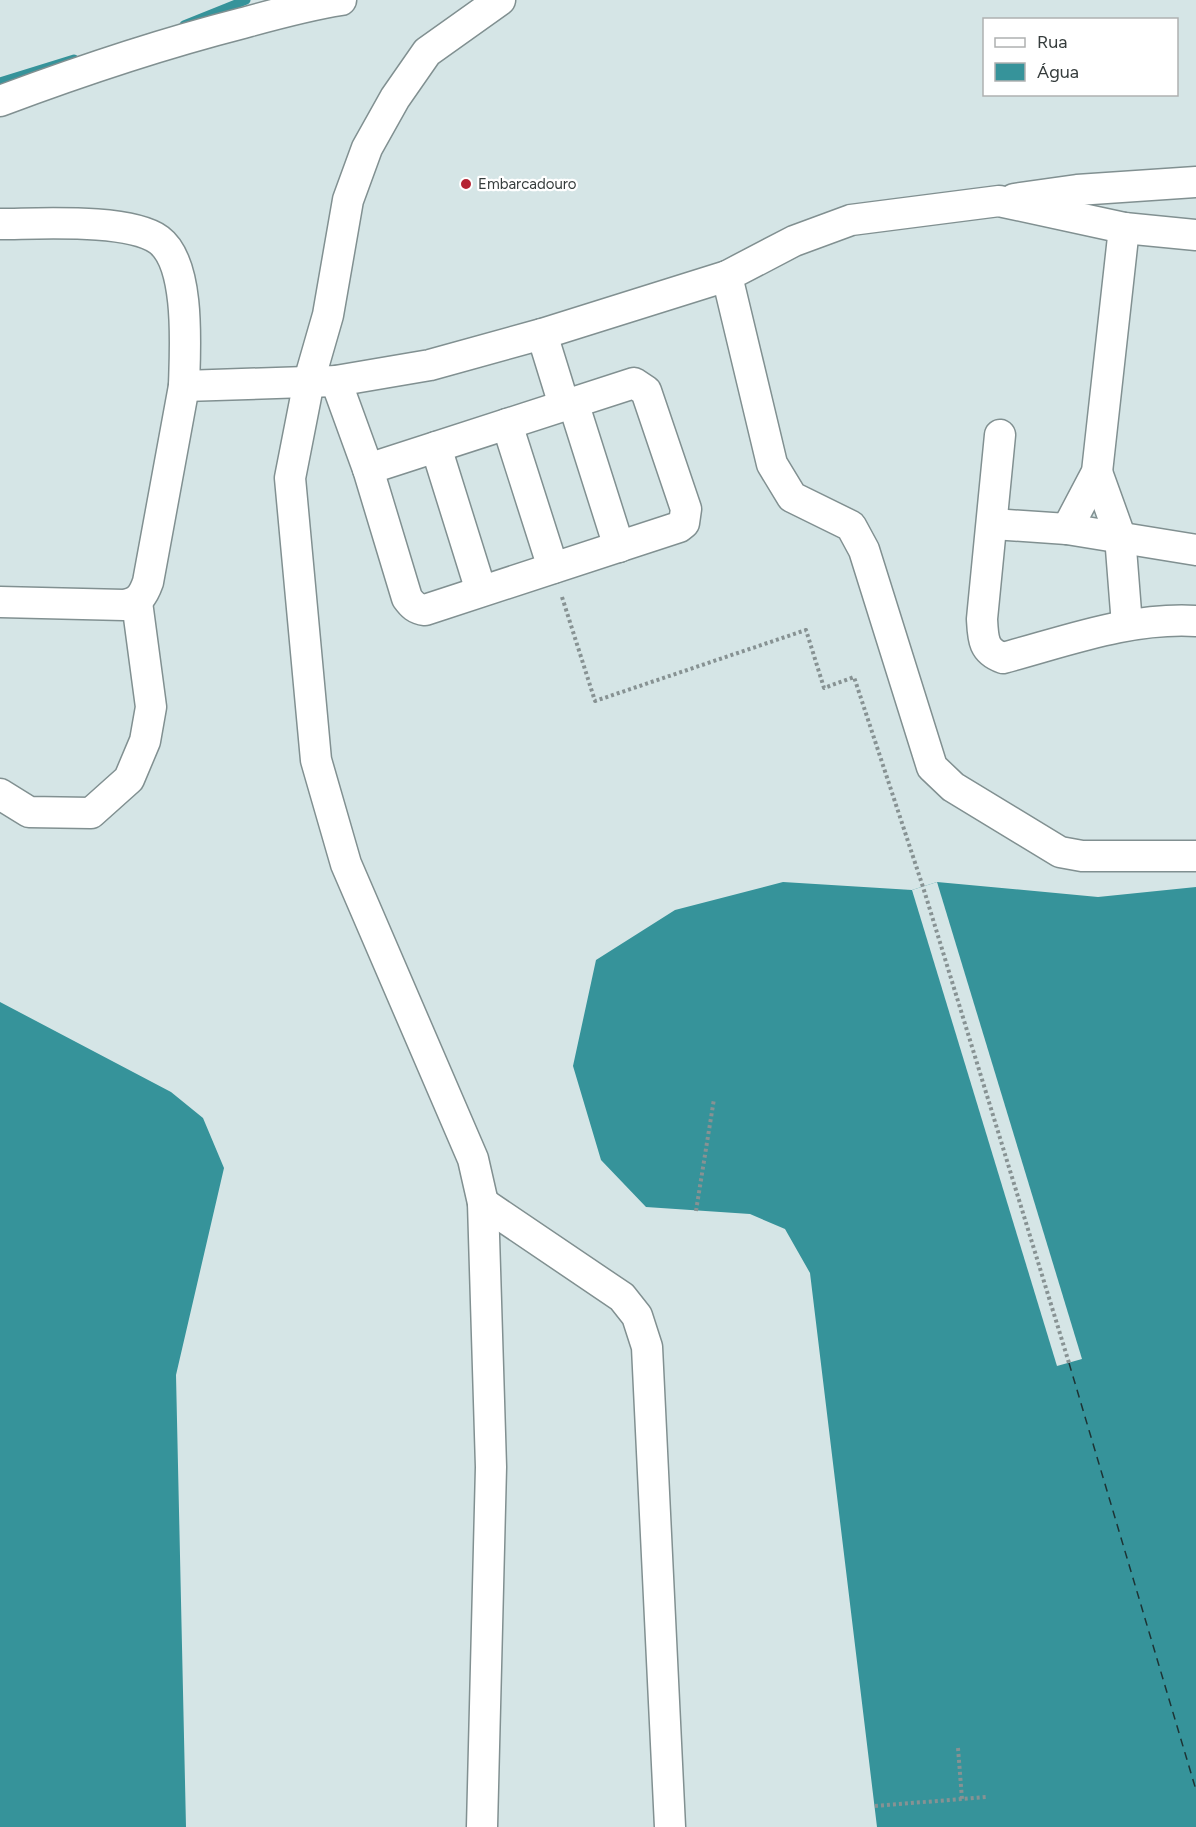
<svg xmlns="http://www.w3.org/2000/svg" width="1196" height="1827" font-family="Figtree,sans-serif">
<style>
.water{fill:#36939a}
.pier{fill:#d5e5e6}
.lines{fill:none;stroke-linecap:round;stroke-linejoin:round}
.stream{stroke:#36939a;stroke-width:9}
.ferry{stroke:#1d3334;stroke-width:1.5;stroke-dasharray:8 6;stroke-linecap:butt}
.minor-casing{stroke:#819091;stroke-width:33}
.path{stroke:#879293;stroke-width:4;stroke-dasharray:3 3;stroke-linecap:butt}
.minor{stroke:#fff;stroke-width:30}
.poi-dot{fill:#b52434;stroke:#fff;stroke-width:2}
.labels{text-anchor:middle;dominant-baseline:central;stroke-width:4.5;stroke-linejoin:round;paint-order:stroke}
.poi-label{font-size:15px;fill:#363d3d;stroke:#fff;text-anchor:start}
</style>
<rect width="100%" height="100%" fill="#d5e5e6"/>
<g class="water">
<path d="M783,882L912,890L937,882L1098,897L1196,887V1827H877L810,1273L785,1229L750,1214L646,1207L601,1160L573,1066L596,960L675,910Z"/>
<path d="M0,1002L171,1092L203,1118L224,1168L176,1375L186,1827H0Z"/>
</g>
<path class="pier" d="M937,882L1082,1359L1057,1366L912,890Z"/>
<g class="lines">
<g class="stream">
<path d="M184,25L246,0"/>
<path d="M0,82L74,59"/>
</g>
<path class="ferry" d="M1069,1363L1196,1790"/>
<g class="minor-casing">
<g id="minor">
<path d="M0,101C80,71 161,44 243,23C276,14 308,5 341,0"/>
<path d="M1014,199L1077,190L1196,182"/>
<path d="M0,224C38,224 129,218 159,240C191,264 185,350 184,386L336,381L430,365L542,334L727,276"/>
<path d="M1196,235L1124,228L999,201L851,220L794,241L727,276L772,464L792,497L851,526L864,550L932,767L953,787L1060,852L1082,856H1196"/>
<path d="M542,334L564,405"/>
<path d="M336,381L368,469"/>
<path d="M634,383L646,391L686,509L684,523L679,527L425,610C416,609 412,605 407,598L368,469Z"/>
<path d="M573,402L619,547"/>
<path d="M507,424L553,568"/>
<path d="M1000,435L982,619C983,639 983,651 1003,658C1067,641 1130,617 1196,621"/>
<path d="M436,447L481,591"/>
<path d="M1097,472L1120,536L1127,625"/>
<path d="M993,524L1067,529L1196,550"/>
<path d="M1067,529L1097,472L1124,228"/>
<path d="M0,602L124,605C139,602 143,596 148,582L184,386"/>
<path d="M0,794L29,812L91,813L129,779L145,741L151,707L137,602"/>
<path d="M483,1203L622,1297L637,1316L647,1347L670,1827"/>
<path d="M482,1827L491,1467L483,1203L473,1159L346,864L316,760L290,478L309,381L328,315L348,200L367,148L395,98L427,52L500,0"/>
</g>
</g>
<g class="path">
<path d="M562,597L595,701L806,630L824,688L854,677L923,887L1069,1363"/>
<path d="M696,1211L714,1099"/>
<path d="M958,1748L962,1799"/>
<path d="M875,1806L986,1797"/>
</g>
<use href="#minor" class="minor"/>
</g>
<circle class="poi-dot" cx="466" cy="184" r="6"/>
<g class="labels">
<g class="poi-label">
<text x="478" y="184">Embarcadouro</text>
</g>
</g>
<rect x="983" y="18" width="195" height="78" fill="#ffffff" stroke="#afb1b1" stroke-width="1.5"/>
<rect x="995" y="38" width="30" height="9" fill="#ffffff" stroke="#afb1b1" stroke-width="1.5"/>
<text x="1037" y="48" font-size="18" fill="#363d3d">Rua</text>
<rect x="995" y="63" width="30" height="18" fill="#36939a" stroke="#afb1b1" stroke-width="1.5"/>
<text x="1037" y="78" font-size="18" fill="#363d3d">Água</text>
</svg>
